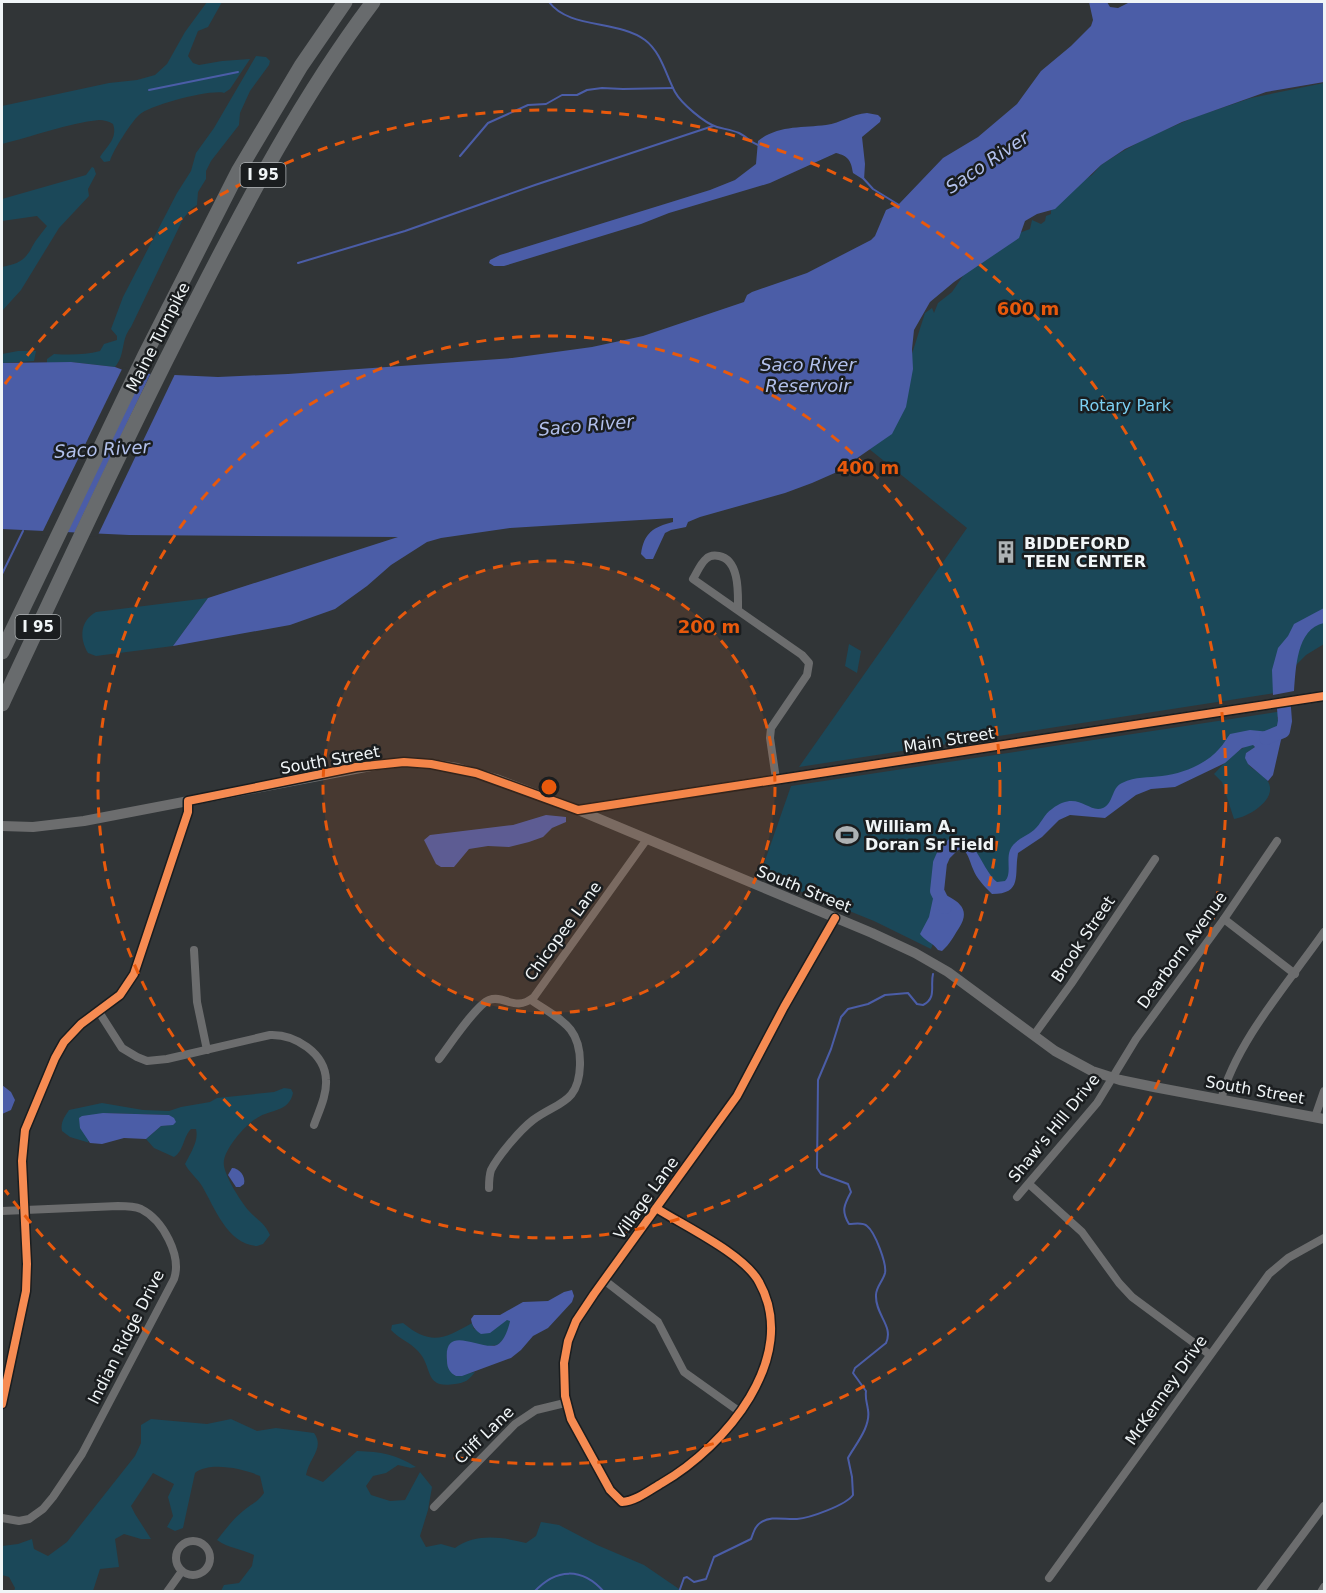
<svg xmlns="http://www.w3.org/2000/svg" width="1326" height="1593" font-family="'DejaVu Sans',sans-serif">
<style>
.green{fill:#1b4859}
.water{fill:#4b5da7}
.pier{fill:#313537}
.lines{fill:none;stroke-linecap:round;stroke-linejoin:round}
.stream{stroke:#4b5da7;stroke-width:2}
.river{stroke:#4b5da7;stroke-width:14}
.minor{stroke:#6c6d6e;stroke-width:8}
.tertiary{stroke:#6c6d6e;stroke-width:10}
.motorway{stroke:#686b6d;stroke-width:15}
.cycleway-casing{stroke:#1a1d1f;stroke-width:11}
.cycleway{stroke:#f68b52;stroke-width:8}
.ring{fill:none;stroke:#e8590c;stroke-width:3;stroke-dasharray:10 8}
.labels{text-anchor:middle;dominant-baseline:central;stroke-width:5;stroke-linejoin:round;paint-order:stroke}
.shield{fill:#1a1d1f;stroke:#b0b4b6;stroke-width:1.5}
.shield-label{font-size:15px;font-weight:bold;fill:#f0f5f7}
.street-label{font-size:16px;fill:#f0f5f7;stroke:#1a1d1f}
.park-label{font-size:16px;fill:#7cd0f3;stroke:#1a1d1f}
.poi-label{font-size:16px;font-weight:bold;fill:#f0f5f7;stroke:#1a1d1f;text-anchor:start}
.water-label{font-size:18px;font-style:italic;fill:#b2c0eb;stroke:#1a1d1f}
.centre{fill:#e8590c;stroke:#1a1d1f;stroke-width:3}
.ring-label{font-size:18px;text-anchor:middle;font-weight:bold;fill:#e8590c;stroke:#1a1d1f;stroke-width:5;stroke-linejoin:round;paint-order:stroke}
</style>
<rect width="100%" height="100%" fill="#313537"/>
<g class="green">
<path d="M207,2H222L208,27L198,31L188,56L193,63L199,65L222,61L250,59L230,89L224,93C211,89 150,105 139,115C132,121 112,152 110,161L104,162L100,157C107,146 118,138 113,124C108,121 104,120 99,120C69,123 31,137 2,144V106L109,83L137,80L155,75L167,64L185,32Z"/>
<path d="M256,56L266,57L270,61L269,65L250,91L240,113L239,125L211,161L206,171V179L198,192L197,205L191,209L183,219L131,327C120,341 126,354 115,367L71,362L47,363V359L54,354C70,355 85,355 100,351L104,344L117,340V336L111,329L123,297L177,193L191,171L196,153L214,128Z"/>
<path d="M1324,83V644L1306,655L1283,678L1282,692L799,767L967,528L863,444L909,363L925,313L932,308L934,313L938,303L952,292L967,270L1019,233L1030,229L1032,220L1041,224L1045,221L1046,216L1051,214V210L1072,187L1092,175L1101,165L1118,154L1146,138L1195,117L1251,98Z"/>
<path d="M92,167L94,168L96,174L88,189L89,196L59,228L21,290L2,311V267C17,264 25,261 32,247C36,239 42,233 47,226L37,216L2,221V199L86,175Z"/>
<path d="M18,351H36L34,361L2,363V354Z"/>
<path d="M208,598L173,646L96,656L88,653C79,638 80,621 96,612Z"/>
<path d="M849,644L861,651L857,673L845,666Z"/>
<path d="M1283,711L1277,718L1282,721L1281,731L1252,739L1204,767L1139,784L1107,810L1077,807L1017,847L1011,882L996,888C989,879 976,857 967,851C948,840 930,876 932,891C932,898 940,905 945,910L931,949L874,921L760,875L791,786Z"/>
<path d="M1247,745H1253L1255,747L1246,753L1248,764C1253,770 1262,774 1267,780C1280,798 1249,817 1234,819L1222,782L1214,774L1229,758Z"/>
<path d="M284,1088L291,1089L293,1093C289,1112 271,1109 257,1118C245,1125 221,1152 224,1166C226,1178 241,1202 249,1211C258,1221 264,1222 270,1235L263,1244L257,1246C227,1244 215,1208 202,1186C197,1178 189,1172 185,1164C191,1152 199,1141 196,1129H191C183,1137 184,1151 174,1157L154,1148L146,1139L161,1126L170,1125L169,1115L103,1113L88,1142L90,1143L70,1137L62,1131C60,1123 65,1116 69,1110L102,1103L143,1110L169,1111L181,1107L210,1102L217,1098L274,1092Z"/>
<path d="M507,1320H510C510,1329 504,1341 497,1345L447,1352C446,1362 448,1371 456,1376L475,1372C469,1380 465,1383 455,1384C423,1389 434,1368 418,1351C410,1342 399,1339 391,1330L392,1325L403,1323C430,1345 443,1340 472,1323L474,1329L498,1325Z"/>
<path d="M151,1419L207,1424L231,1419L257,1431L276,1428L314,1433C325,1448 309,1458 306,1475L323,1482L357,1451C382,1452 395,1454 416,1467L411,1468L398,1465L386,1473L373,1476L366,1486L371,1495L390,1501L405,1500L420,1472L432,1487L428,1510L420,1536L426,1547L441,1544L455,1548C476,1533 502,1537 526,1543L536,1536L541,1522L559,1525L597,1545L644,1565L682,1591H221L224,1585L239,1583L252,1566L254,1555C242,1549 228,1548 217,1540C225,1530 233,1519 243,1511C251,1504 257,1503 264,1493L260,1476C244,1469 210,1461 195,1473L183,1528L175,1531L167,1527L173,1516L168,1497L174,1484L153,1473L131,1506L135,1514L151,1539H141L124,1534L115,1539L119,1567L100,1569L93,1591H14L15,1588L9,1577L2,1575V1546L18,1544L32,1539L34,1549L48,1556L67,1542L135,1456L141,1443V1425Z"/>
</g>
<g class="water">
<path d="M1089,2H1107L1110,7L1118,8L1130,2H1324V82L1266,92L1182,122L1125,149L1101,165L1055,209L1037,214L1025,221L1019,238L954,282L930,302L914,330L912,349L913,369L906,407L892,434L837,472L812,483L785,493L700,517L688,522L686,527L671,530L665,533L653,559H646L641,554C644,533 653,527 673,522V518L510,528L441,538L427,542L391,565L367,586L335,609L290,625L173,646L208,598L398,537L129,535L2,529V363L71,362L115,367L131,373L218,377L288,374L512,358L592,347L643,336L744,302L747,295L752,292L807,273L871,240L875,236L886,210L899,204L943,158L978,137L1017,104L1041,71L1071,46L1091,26L1093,20Z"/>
<path d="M867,113L878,115L881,118L880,122L862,137L865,164L864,180L853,173C851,160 848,156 836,153L770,183L669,213L641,224L504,266H494L489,263L490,260L500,255L710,190L735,180L756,164L758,141C778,125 802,128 826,125C841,123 852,114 867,113Z"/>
<path d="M1324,608V623C1296,629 1296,669 1294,691L1273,695L1272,670L1278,648L1288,636L1294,624Z"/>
<path d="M1250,730L1270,732L1283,731L1273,775L1268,781L1248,764L1245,758L1246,753L1255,747L1253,745L1242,748L1225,763L1175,787L1151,789L1136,795L1105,818L1070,815L1059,820L1042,837L1018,853C1014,875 1023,894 992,894C985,887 976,878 973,869C970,862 969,856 964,850C954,849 944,854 940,863C942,853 944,844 953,838C970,825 983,872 997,882L1005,881C1012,874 1006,860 1010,850C1015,839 1026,837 1034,830C1041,824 1044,814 1052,809C1078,789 1088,814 1103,808C1114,803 1111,788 1122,783C1136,776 1148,778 1162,776C1182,774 1206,764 1219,749C1224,744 1226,739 1230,734Z"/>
<path d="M546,815L566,817V822L552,828L543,837L529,842L509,847L488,846L469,849L454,867H441L436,864L424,840L430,835L513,825Z"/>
<path d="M937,891C955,899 973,907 959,928C953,937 950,944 942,951L938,950C932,942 925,941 920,934L929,917L934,894Z"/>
<path d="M2,1085L11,1092L15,1100L11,1110L2,1114Z"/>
<path d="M103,1113L169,1115L174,1118L176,1122L173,1125L161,1126L146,1139L124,1138L102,1144L90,1143L80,1128L79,1118L82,1116Z"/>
<path d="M232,1168C239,1168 246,1176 244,1184L240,1187H236L228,1175Z"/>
<path d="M572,1290L574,1296L572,1302L548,1328L533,1336L521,1350L511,1358L462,1376H456C450,1373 447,1368 447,1361C443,1322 480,1351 497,1345C504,1342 509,1327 510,1321L507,1320L490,1333L481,1334C475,1330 472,1326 471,1319L474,1315H500L523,1302L548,1301L564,1292Z"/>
</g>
<g class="pier">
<path d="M123,367L131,370L65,536L41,535Z"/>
<path d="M152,371L176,372L97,537L73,536Z"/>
</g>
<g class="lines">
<g class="stream">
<path d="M549,2C569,29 618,20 645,40C661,52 666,75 675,92C681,103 704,123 717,127C724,129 732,130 739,133C746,136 750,142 758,145"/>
<path d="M149,90L238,72"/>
<path d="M460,156L488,123L528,105L546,104L562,95H577L587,90L602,88L623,89L673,88"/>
<path d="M863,178L873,189L899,205"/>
<path d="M298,263L405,231L535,185L713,126"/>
<path d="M2,574L23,531"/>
<path d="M534,1592C556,1568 582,1567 604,1592"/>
<path d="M679,1592L684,1578L687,1577L694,1582L706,1579L714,1557L751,1539C754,1532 754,1527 760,1523C771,1515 785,1520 797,1519C810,1518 846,1505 853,1495L852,1477L848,1458C855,1445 871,1427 868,1410C867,1402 865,1399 866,1391L853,1373L855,1368L886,1343C894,1326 875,1315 876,1295C876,1287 883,1281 885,1273C887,1264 875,1232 867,1226C863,1222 855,1224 849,1224C841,1211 844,1205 851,1192L848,1184L821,1174L817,1168L818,1080L831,1049L841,1017L848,1009L868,1004L885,995L908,993L917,1004L923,1005C937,998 930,986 933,974"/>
</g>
<g class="river">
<path d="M1266,738L1283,731L1285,721L1284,708"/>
<path d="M945,907L937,891L940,863L944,854L954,844"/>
</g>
<g class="minor">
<path d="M738,610C738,594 740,560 719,556C714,555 710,555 706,559C700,564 697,573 693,579L802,655L809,663L807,675L771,728L770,738L776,779"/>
<path d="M1224,919L1295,974"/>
<path d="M194,950L197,1002L207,1050"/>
<path d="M99,1012L122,1048L137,1057L147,1061L167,1059L270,1035C295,1034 325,1053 326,1080C327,1095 319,1111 314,1125"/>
<path d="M1034,1035L1071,984L1155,859"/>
<path d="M439,1059C449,1046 476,1005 489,1000C505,994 514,1013 534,997L647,839"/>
<path d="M1221,1100C1235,1043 1290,981 1324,932"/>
<path d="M1315,1117L1324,1091"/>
<path d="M1029,1184L1082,1232L1119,1283L1132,1297L1209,1354"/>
<path d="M489,1188C489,1182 489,1176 491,1170C498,1156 520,1130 533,1120C557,1102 579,1104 580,1065C581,1026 560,1020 531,1000"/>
<path d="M1017,1197L1097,1103L1136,1039L1224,919L1277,841"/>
<path d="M656,1208C684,1226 744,1254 759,1282C801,1357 725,1447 662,1483C650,1490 636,1501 622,1502L610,1490L571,1419L565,1396L564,1363L568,1341L576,1321L594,1294L737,1096L784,1007L835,918"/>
<path d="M2,1211L118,1206C126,1206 134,1206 141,1209C163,1220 182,1256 174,1279L82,1454L53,1497L43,1509L29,1519L19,1521L2,1518"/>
<path d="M604,1280L658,1322L684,1372L740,1412"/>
<path d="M2,1404L26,1291L27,1264L22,1161L25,1130L55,1058L64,1042L81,1024L120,995L134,974L188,812V801"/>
<path d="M434,1507L515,1424L536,1410L565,1403"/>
<circle cx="193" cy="1558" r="17"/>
<path d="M1049,1578L1269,1274L1288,1258L1324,1238"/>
<path d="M167,1592L182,1571"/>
<path d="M1260,1592L1324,1506"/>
<path d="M1321,1592L1324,1587"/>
</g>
<g class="tertiary">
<path d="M578,810L1324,696"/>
<path d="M2,826L33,827L84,821L376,765L404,762L431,764L457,768L496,779L578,810L872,933L915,953L948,972L1055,1051L1092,1071L1120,1080L1154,1087L1324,1119"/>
</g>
<g class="motorway">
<path d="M2,652L145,355L239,170L301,66L345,2"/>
<path d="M2,704C65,570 127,435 195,303C248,199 303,95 373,2"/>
</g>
<g class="cycleway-casing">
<g id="cycleway">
<path d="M656,1208C684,1226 744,1254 759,1282C801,1357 725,1447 662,1483C650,1490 636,1501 622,1502L610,1490L571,1419L565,1396L564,1363L568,1341L576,1321L594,1294L737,1096L784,1007L835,918"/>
<path d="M2,1404L26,1291L27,1264L22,1161L25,1130L55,1058L64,1042L81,1024L120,995L134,974L188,812V801L356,767L404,762L431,764L476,773L578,810L1324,696"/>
</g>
</g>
<use href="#cycleway" class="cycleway"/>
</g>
<circle cx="549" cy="787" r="226" fill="#e8590c" fill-opacity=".12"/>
<g class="ring">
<circle cx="549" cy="787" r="226"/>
<circle cx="549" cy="787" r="451"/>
<path d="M5 384A677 677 0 1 1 5 1190"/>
</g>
<defs>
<g id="building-bare" transform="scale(1.8)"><path d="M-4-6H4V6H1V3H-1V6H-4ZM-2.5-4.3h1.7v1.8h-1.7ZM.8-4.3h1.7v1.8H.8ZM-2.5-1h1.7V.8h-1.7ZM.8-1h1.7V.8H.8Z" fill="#adb2b4" stroke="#1a1d1f" stroke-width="2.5" paint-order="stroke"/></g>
<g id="stadium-bare" transform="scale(1.8)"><path d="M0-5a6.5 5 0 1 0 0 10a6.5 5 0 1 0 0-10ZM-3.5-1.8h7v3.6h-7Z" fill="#adb2b4" stroke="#1a1d1f" stroke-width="2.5" paint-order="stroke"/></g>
</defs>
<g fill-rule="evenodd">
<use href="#building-bare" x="1006" y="552"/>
<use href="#stadium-bare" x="847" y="835"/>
</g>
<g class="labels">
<g class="shield">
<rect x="240.5" y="163" width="45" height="24" rx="4.5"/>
<rect x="15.5" y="615" width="45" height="24" rx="4.5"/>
</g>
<g class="shield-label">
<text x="263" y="175">I 95</text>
<text x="38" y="627">I 95</text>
</g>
<g class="street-label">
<text transform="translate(158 337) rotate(-63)">Maine Turnpike</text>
<text transform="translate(949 740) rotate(-9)">Main Street</text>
<text transform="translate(330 760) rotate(-10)">South Street</text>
<text transform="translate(804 889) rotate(22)">South Street</text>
<text transform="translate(563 931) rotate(-54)">Chicopee Lane</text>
<text transform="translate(1083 939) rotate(-56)">Brook Street</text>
<text transform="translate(1182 950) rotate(-54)">Dearborn Avenue</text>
<text transform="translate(1255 1090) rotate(10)">South Street</text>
<text transform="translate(1054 1128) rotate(-51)">Shaw's Hill Drive</text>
<text transform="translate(646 1198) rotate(-54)">Village Lane</text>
<text transform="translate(126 1337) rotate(-63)">Indian Ridge Drive</text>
<text transform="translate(1166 1390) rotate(-55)">McKenney Drive</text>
<text transform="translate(484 1435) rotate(-44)">Cliff Lane</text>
</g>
<g class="park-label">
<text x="1125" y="405">Rotary Park</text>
</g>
<g class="poi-label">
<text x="1024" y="543">BIDDEFORD<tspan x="1024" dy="18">TEEN CENTER</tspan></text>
<text x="865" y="826">William A.<tspan x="865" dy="18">Doran Sr Field</tspan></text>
</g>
<g class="water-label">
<text transform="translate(987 162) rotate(-34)">Saco River</text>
<text x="808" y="364">Saco River<tspan x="808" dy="21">Reservoir</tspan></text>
<text transform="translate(586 425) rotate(-5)">Saco River</text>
<text transform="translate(102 449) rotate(-3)">Saco River</text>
</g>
</g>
<circle cx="549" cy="787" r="9" class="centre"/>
<g class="ring-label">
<text x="1028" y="315">600 m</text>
<text x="868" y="474">400 m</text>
<text x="709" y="633">200 m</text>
</g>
<rect width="1326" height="1593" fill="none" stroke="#f0f5f7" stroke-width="6"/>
</svg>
